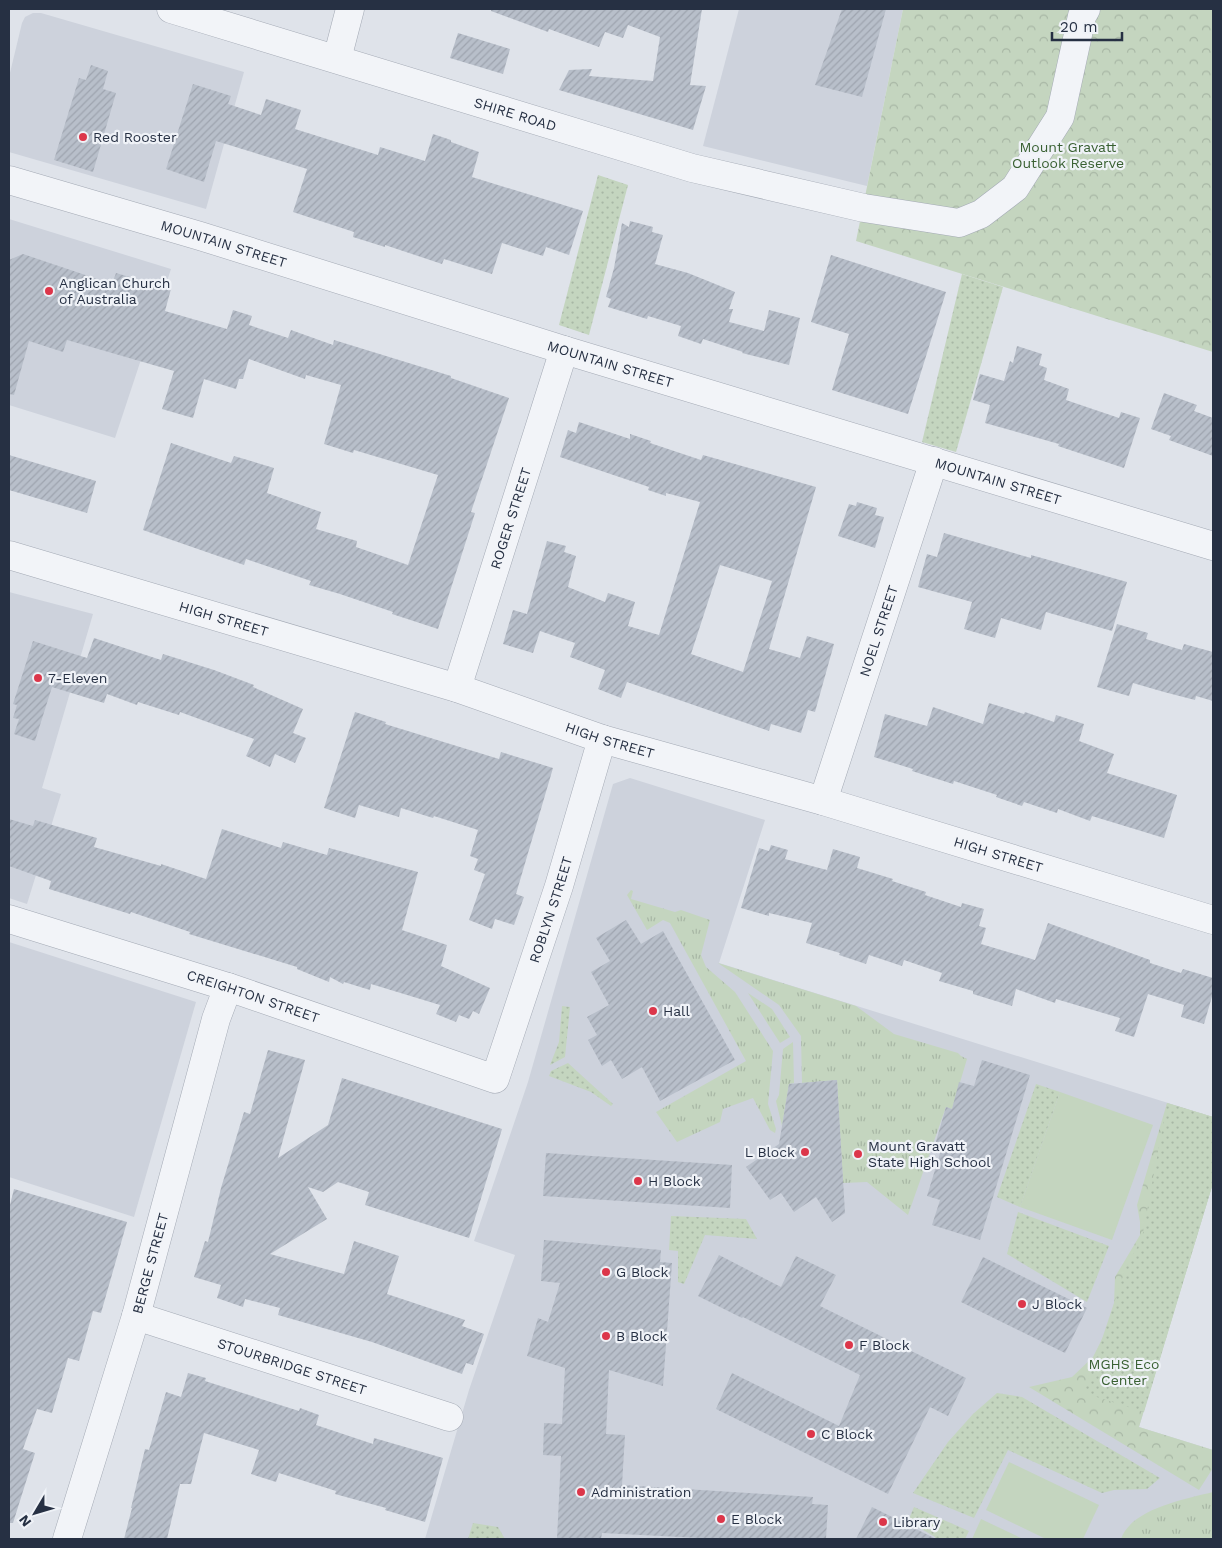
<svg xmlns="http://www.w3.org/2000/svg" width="1222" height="1548" font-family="'Work Sans',sans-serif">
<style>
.built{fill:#cdd2dc}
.grass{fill:url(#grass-tufts)}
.forest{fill:url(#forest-crowns)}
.park{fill:url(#park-dots)}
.pitch{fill:#c4d5bf}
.building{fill:url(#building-hatch);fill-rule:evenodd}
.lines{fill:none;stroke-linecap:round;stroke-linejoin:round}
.minor-casing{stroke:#a4aab5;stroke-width:29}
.minor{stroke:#f2f4f8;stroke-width:28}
.poi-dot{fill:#dc364a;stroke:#eff2f7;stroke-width:2}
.labels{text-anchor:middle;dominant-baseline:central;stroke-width:4.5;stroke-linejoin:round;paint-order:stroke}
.street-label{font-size:14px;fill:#263043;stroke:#eff2f7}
.poi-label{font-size:14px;fill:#263043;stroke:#eff2f7;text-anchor:start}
.park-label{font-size:14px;fill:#396032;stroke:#eff2f7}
</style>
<defs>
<pattern id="grass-tufts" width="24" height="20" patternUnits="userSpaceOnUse" patternTransform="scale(1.25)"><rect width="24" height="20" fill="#c4d5bf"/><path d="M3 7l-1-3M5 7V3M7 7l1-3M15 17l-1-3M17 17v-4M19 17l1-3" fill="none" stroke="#a8b7a5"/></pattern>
<pattern id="forest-crowns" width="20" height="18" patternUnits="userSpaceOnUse" patternTransform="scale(1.25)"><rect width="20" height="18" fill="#c4d5bf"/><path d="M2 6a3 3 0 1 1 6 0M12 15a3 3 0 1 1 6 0" fill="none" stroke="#a8b7a5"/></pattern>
<pattern id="park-dots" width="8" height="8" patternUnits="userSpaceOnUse" patternTransform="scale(1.25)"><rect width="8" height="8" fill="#c4d5bf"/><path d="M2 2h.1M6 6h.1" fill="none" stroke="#a8b7a5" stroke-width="1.8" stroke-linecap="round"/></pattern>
<pattern id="building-hatch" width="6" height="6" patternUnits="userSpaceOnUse" patternTransform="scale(1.25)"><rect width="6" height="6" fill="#b8bfca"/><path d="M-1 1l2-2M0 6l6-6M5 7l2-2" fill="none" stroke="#9ea4af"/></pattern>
</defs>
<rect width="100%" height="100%" fill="#dfe3ea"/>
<g class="built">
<path d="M739,9H903L867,186L703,146Z"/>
<path d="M33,13H41L244,72L206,209L9,152V77L22,23L25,17Z"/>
<path d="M9,219L171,269L115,438L9,405Z"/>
<path d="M9,592L93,614L42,788L61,794L27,904L9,898Z"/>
<path d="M630,778L765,820L719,963L1213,1117V1183L1139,1427L1213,1450V1539H425L469,1390L515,1255L474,1241L528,1082L613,784Z"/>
<path d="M9,942L196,1002L134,1217L9,1177Z"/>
</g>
<g class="grass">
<path d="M631,890L633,891L631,899L675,912L681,910L710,920L701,955L706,967L735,992L773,1051L768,1104L776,1129L775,1133L770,1130L753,1098L723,1109L720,1122L677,1142L656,1112L746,1061L670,923L663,920L647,930L627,895Z"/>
<path d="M718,963L856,1006L894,1034L958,1053L961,1056L967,1059L952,1109L946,1107L908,1215L867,1182L843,1183L837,1080L802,1083L801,1036L779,1005Z"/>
<path d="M748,993L772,1009L790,1037L780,1043Z"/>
<path d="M793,1042L794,1083L789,1084L782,1126L776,1101L779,1095L783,1049Z"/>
<path d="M1213,1492V1539H1121C1131,1509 1185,1499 1213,1492Z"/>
</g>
<g class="forest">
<path d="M903,9H1213V352L856,241Z"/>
<path d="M1167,1103L1213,1117V1183L1139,1427L1213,1450V1468L1199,1490L1029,1387L1072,1377L1093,1357L1106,1331L1114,1304L1115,1277L1140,1235V1222L1137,1205Z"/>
</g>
<g class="park">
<path d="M598,175L628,185L589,335L559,325Z"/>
<path d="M962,274L1003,287L956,452L922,442Z"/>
<path d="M562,1006L570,1007L565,1057L550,1065L559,1042Z"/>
<path d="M568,1063L613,1104L611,1106L591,1092L549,1076L551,1071Z"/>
<path d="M1036,1084L1060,1092L1020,1207L997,1197Z"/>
<path d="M1167,1103L1213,1117V1183L1144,1412L1084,1393L1126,1267L1142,1238Z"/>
<path d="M1018,1212L1109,1246L1087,1302L1007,1254Z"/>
<path d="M671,1216L746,1219L757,1239L705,1235L684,1284L678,1282V1251L669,1250Z"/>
<path d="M997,1393L1022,1397L1160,1478L1147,1489L1114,1490L1102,1493L1008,1450L974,1518L913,1493L948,1442L973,1414Z"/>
<path d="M914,1507L969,1531L965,1539H935V1537L908,1521Z"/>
<path d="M473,1523L498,1527L505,1539H468Z"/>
</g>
<g class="pitch">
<path d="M1060,1092L1153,1125L1112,1240L1020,1207Z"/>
<path d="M1009,1462L1099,1505L1083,1539H1046L986,1510Z"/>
<path d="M981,1519L1023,1539H972Z"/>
</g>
<g class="building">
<path d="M491,9H702L690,85L706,86L693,130L559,90L569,70L592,69L589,76L653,81L660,37L628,25L623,38L605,32L599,47L549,29L548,32L491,11Z"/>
<path d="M842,9H886L862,97L815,85Z"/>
<path d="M458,33L510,49L503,74L450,58Z"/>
<path d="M91,65L108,71L103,89L116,93L93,172L54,160L79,78L86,80Z"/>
<path d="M193,84L231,96L228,104L261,115L266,99L301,110L295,129L378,155L380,147L425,161L433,134L451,140V142L479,152L472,177L583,211L569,255L546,247L543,256L502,243L492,274L444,259L442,264L385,245V247L353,237L354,232L293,212L307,169L216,141L204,182L166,169Z"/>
<path d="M630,221L653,227L652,232L663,235L655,264L688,273L735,292L729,309H733L729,322L764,331L769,310L800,318L789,365L742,353L743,352L703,339L701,344L678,336L681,326L648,316L647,319L608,307L611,299L606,297L614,268L622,223L629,227Z"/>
<path d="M23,254L112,284L116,273L171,289L165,311L227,329L233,310L252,316L249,325L288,338L291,330L333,345L334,340L451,376V378L509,398L471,512L475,513L438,629L392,614L393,612L340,594L309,585L311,581L246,559L244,565L143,530L171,443L231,463L234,456L274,468L267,493L321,512L316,529L357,541L356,547L408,565L438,475L354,450L353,453L324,444L341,385L306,375L305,379L249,359L243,379H239L236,389L204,379L193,418L162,409L174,371L67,340L63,352L29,341L14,395L9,394V260Z"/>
<path d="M831,255L946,292L908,414L832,390L849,334L811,322Z"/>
<path d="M1017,346L1042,354L1039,365L1047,368L1044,380L1069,389L1066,400L1119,418L1121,412L1140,418L1124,468L1058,446L1059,444L985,423L990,405L973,400L980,374L1004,381L1010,361L1013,363Z"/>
<path d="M1164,393L1197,405L1194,411L1213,418V456L1169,440L1171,436L1151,429Z"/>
<path d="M579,422L630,439V434L651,441L650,443L701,460L703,455L816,487L769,649L800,658L807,636L834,644L815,712L808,710L801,733L771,724L769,731L627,682L621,698L598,689L605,670L570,657L575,643L540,631L533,653L503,644L513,610L527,614L547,541L566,546L564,552L576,556L568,587L605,602L608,593L635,602L628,626L659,635L700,502L666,493V496L648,490L649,487L560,457L568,430L576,433ZM720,565L772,581L743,672L691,654Z"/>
<path d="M9,455L96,481L87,513L9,490Z"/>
<path d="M857,502L877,508L875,515L884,517L875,548L838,536L849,504L856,506Z"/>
<path d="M944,533L1031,558V555L1127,582L1112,631L1046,612L1041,630L1001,618L995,638L964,629L972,602L918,587L927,554L937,557Z"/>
<path d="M1117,624L1148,633L1146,639L1182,650L1184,644L1213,652V701L1196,696L1195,700L1164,692L1133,683L1129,696L1097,687Z"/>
<path d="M94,638L161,660L163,654L214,670L254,685L253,687L303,709L293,733L306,738L295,763L275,754L270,767L246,756L254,739L180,712L179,715L138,702L137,705L107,694L104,703L52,687L35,741L14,734L19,719L13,718L17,705L13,704L33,641L87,658Z"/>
<path d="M989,703L1024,714L1025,712L1054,722L1056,715L1084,724L1079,741L1114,754L1107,773L1177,795L1164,838L1092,816L1090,821L1058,809L1057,813L1024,802L1022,806L996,797L997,795L954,781L953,784L912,771L913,769L874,757L885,714L927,726L933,707L983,724Z"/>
<path d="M355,712L386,722L385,724L499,759L501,752L553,768L516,894L524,897L514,925L495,919L492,929L469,920L485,874L474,870L478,859L470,856L478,830L434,816L433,818L401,808L399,817L359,805L355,818L324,808Z"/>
<path d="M9,819L33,826L35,820L97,838L94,847L161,866V864L206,879L222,829L281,848L283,842L327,855L329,848L418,872L402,930L447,945L441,966L490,988L479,1014L473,1011L469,1019L459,1015L456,1022L436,1014L440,1005L371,984L370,990L344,982L343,984L330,977L329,982L297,969V967L189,934L190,932L131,912L130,914L49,889L51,881L9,866Z"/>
<path d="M771,845L788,850L785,859L827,870L833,849L860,857L857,868L893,879L892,881L926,892L925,895L961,907L962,903L984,909L979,926L986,928L981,944L1035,960L1048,923L1150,960V963L1181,973L1183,969L1213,978V993L1204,1024L1181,1017L1184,1005L1148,994L1134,1037L1115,1031L1120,1018L1056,999L1055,1003L1016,989L1012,1006L973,994V991L939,981L942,973L904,960L902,966L869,955L866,964L839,955L840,953L806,943L812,923L769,913V916L741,908L759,848L769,851Z"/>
<path d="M626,920L641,944L663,931L735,1060L660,1101L642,1067L622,1079L611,1060L602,1066L588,1040L597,1035L587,1017L609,1005L591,972L610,961L596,938Z"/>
<path d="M268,1050L305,1060L278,1158L328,1125L342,1078L502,1129L469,1238L365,1205L369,1192L338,1182L323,1192L308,1187L327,1219L270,1254L344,1274L354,1241L399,1256L387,1294L465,1320L462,1326L484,1334L473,1365L466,1363L462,1374L372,1342L278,1315L280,1308L245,1299L243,1307L217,1298L221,1285L194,1277L205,1241L208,1242L221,1188L244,1112L250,1114Z"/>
<path d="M982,1060L1030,1075L980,1240L932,1225L940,1200L927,1196L942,1147L935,1145L946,1107L952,1109L959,1082L974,1086Z"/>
<path d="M837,1080L845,1213L832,1222L816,1197L794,1212L781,1193L770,1200L746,1167L779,1144L789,1084Z"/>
<path d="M546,1153L732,1165L730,1208L543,1196Z"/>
<path d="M14,1189L127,1222L101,1313L93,1311L79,1361L68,1358L52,1413L37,1409L23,1449L35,1453L13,1523H9V1209Z"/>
<path d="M544,1240L661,1250L660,1262L672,1263L663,1386L609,1370L606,1434L625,1435L622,1485L813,1497L812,1504L828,1505L826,1539H719L602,1533L601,1539H557L561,1456L543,1455L544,1423L562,1424L565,1368L527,1356L538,1318L548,1322L560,1283L541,1281Z"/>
<path d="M719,1255L781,1287L796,1256L836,1275L820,1306L966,1378L948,1416L930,1407L888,1494L716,1409L732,1373L839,1426L860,1375L743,1317L742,1318L698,1296Z"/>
<path d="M983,1257L1087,1308L1065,1353L961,1302Z"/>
<path d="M188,1373L206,1378L205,1381L299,1411L300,1408L319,1415L316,1425L373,1444L374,1438L443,1458L425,1522L385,1510L386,1508L335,1494L336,1491L279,1473L276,1482L251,1474L259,1450L204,1433L191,1484H180L167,1539H124L132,1508H131L145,1449L149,1450L166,1392L181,1397Z"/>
<path d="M872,1507L936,1539H856Z"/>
</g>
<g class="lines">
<g class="minor-casing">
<g id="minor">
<path id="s1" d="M171,9L692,168L864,208L959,223L981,214L1015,188L1060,117L1082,16L1086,9"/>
<path d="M337,59L350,9"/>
<path id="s2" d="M9,180L200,236L564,350L1213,546"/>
<path id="s3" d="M9,555L457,688L602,739L823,801L1213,920"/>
<path id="s4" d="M457,688L564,350"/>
<path id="s5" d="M823,801L934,461"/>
<path id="s6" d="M9,919L228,987L495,1079L559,886L602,739"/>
<path id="s7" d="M136,1316L449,1417"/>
<path id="s8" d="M67,1539L136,1316L216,1019L228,987"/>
</g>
</g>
<use href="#minor" class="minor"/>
</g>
<g class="poi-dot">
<circle cx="83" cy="137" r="5"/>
<circle cx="49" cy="291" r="5"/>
<circle cx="38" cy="678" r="5"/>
<circle cx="653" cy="1011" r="5"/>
<circle cx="805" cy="1152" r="5"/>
<circle cx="858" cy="1154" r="5"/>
<circle cx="638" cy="1181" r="5"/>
<circle cx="606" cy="1272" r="5"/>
<circle cx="1022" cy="1304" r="5"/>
<circle cx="606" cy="1336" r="5"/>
<circle cx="849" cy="1345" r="5"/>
<circle cx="811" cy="1434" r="5"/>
<circle cx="581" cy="1492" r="5"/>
<circle cx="721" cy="1519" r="5"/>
<circle cx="883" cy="1522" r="5"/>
</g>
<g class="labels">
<g class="street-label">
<text stroke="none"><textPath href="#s1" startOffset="360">SHIRE ROAD</textPath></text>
<text stroke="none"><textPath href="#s2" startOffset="224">MOUNTAIN STREET</textPath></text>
<text stroke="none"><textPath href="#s2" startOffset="629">MOUNTAIN STREET</textPath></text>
<text stroke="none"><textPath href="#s2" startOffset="1034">MOUNTAIN STREET</textPath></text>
<text stroke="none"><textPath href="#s4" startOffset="178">ROGER STREET</textPath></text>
<text stroke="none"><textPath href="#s3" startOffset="224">HIGH STREET</textPath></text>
<text stroke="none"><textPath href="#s5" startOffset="179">NOEL STREET</textPath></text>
<text stroke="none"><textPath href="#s3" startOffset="629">HIGH STREET</textPath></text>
<text stroke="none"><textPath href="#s3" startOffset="1034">HIGH STREET</textPath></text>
<text stroke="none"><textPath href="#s6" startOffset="690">ROBLYN STREET</textPath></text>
<text stroke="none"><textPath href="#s6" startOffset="256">CREIGHTON STREET</textPath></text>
<text stroke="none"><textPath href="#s8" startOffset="288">BERGE STREET</textPath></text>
<text stroke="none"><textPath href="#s7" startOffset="164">STOURBRIDGE STREET</textPath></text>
</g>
<g class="poi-label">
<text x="93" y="137">Red Rooster</text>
<text x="59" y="283">Anglican Church<tspan x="59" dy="16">of Australia</tspan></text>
<text x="48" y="678">7-Eleven</text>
<text x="663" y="1011">Hall</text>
<text x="868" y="1146">Mount Gravatt<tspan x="868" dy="16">State High School</tspan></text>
<text x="795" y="1152" text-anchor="end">L Block</text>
<text x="648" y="1181">H Block</text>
<text x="616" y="1272">G Block</text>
<text x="1032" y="1304">J Block</text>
<text x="616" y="1336">B Block</text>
<text x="859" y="1345">F Block</text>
<text x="821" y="1434">C Block</text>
<text x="591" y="1492">Administration</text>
<text x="731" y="1519">E Block</text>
<text x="893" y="1522">Library</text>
</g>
<g class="park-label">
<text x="1068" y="147">Mount Gravatt<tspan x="1068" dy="16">Outlook Reserve</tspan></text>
<text x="1124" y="1364">MGHS Eco<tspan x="1124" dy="16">Center</tspan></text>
</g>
</g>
<rect width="1222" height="1548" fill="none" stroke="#263043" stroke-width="20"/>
<g transform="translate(35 1513) rotate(232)" stroke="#eff2f7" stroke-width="4" paint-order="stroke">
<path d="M0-4L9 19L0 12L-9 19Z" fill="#263043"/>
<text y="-8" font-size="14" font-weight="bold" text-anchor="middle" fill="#263043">N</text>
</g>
<path d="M1052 32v8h70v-8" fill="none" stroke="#263043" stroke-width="2.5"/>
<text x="1060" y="32" font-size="15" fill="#263043" stroke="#eff2f7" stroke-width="4" paint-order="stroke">20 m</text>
</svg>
